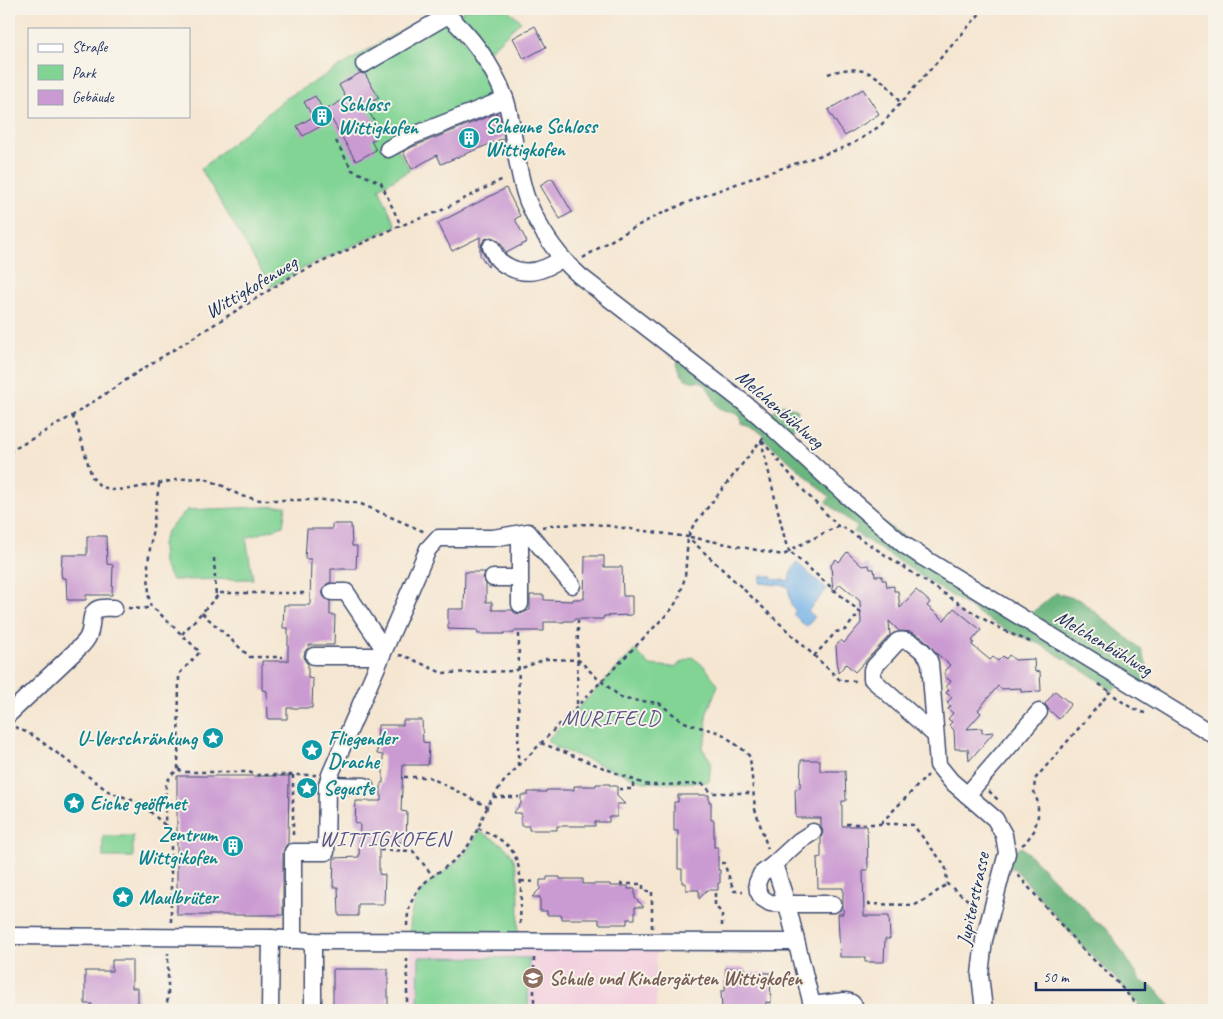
<svg xmlns="http://www.w3.org/2000/svg" width="1223" height="1019" font-family="Caveat,sans-serif">
<style>
.built{fill:#f3cfdf}
.green{fill:#82d495;stroke:#4e827a}
.forest{fill:#69b67e;stroke:#42726e}
.water{fill:#76b3e8;stroke:#4871a3}
.building{fill:#ca9ad2}
.lines{fill:none;stroke-linecap:round;stroke-linejoin:round}
.minor-casing{stroke:#3c4a6f;stroke-width:19}
.path{stroke:#3c4a6f;stroke-width:2.5;stroke-dasharray:4 4;stroke-linecap:butt}
.minor{stroke:#fff;stroke-width:16}
.labels{text-anchor:middle;dominant-baseline:central;stroke-width:4;stroke-linejoin:round;paint-order:stroke}
.culture-label{font-size:20px;font-weight:bold;fill:#0d838f;stroke:#f7f3e8;text-anchor:start}
.street-label{font-size:20px;fill:#1b2f5e;stroke:#f7f3e8}
.education-label{font-size:20px;font-weight:bold;fill:#785e54;stroke:#f7f3e8;text-anchor:start}
.quarter-label{font-size:22px;letter-spacing:1px;fill:#585487;stroke:#f7f3e8}
</style>
<rect width="100%" height="100%" fill="#f7f3e8"/>
<filter id="ink" filterUnits="userSpaceOnUse"><feTurbulence type="fractalNoise" baseFrequency=".02" numOctaves="2"/><feDisplacementMap in="SourceGraphic" scale="10" xChannelSelector="R" yChannelSelector="G"/><feConvolveMatrix kernelMatrix="1 2 1 2 8 2 1 2 1" color-interpolation-filters="sRGB"/></filter>
<filter id="wash" filterUnits="userSpaceOnUse"><feTurbulence type="fractalNoise" baseFrequency=".0096" numOctaves="4" result="noise"/><feDisplacementMap in="SourceGraphic" scale="20" xChannelSelector="R" yChannelSelector="G"/><feGaussianBlur stdDeviation="1.12" result="paint"/><feColorMatrix in="noise" values="0 0 0 0 0 0 0 0 0 0 0 0 0 0 0 0 0 1.4 0 .05"/><feComposite in="paint" operator="in"/></filter>
<g filter="url(#wash)">
<rect width="100%" height="100%" fill="#f5e6d1"/>
<path class="built" d="M411,944L656,945V1010H410Z"/>
<g class="green">
<path d="M465,9H507L521,21L488,52L459,16Z"/>
<path d="M436,10L473,50L496,94L395,144L410,170L379,188L396,226L304,268L271,287L201,169L285,99Z"/>
<path d="M286,506L283,526L246,538L253,579L172,580L163,564L162,544L167,531L187,510Z"/>
<path d="M635,650L649,665L674,667L692,657L705,667L718,685L706,715L707,735L702,748L711,761L709,782L665,783L644,782L555,747L547,740Z"/>
<path d="M479,831C489,837 501,842 509,851C523,867 518,915 518,937L411,935L410,933C410,888 427,888 456,862C466,853 473,843 479,831Z"/>
<rect x="103" y="836" width="30" height="21"/>
<path d="M419,957L529,958L528,1010H418Z"/>
</g>
<g class="forest">
<path d="M681,356L763,421L782,404L798,410L790,440L844,495L1024,620L1056,593L1080,600L1141,649L1151,677L1142,684L1126,677L1113,691L1092,676L1042,645L1010,632L981,615L854,532L857,527L826,502L830,497L764,439L763,434L741,423V417L733,412C713,414 715,392 703,383C699,380 695,382 691,381C683,380 679,371 677,364Z"/>
<path d="M1022,847L1061,887L1082,905L1094,921L1107,928L1141,981L1157,990L1174,1010H1144L1115,978L1084,948L1015,869L1005,866L1009,854Z"/>
</g>
<path class="water" d="M797,563L827,589L808,611L815,617L806,627L793,614L796,612L791,604L788,586L760,583L761,575L772,577V579L789,581L791,571Z"/>
<g id="blocks">
<g class="building">
<path d="M535,26L546,47L524,59L513,38Z"/>
<path d="M360,73L365,74L379,98L365,105L379,129L374,132L377,138L371,141L376,150L356,161L332,120L303,136L297,126L313,117L304,102L315,96L324,111L346,98L339,85Z"/>
<path d="M863,89L879,114L845,136L828,110Z"/>
<path d="M497,113L501,122L504,138L497,141L441,164L437,155L412,169L403,152L412,147Z"/>
<path d="M552,178L572,212L560,219L540,185Z"/>
<path d="M506,188L520,216L515,219L527,242L506,253L500,242L496,239L491,237L485,239L482,243L481,248L489,264L488,267L480,255V237L452,251L438,223Z"/>
<path d="M332,524H351L352,546H357L356,569H331V582L327,584L324,587L322,592L324,597L330,601V615H335L334,645H309V647L305,651L304,656L305,661L308,664V678L313,679L312,708H287V719H268L267,691L262,690V661H288V628H283L284,605H310L311,559H305L307,529H332Z"/>
<path d="M87,536H106L107,564L113,565L112,595H86V600H67L66,578H62L61,573L62,555H87Z"/>
<path d="M847,552L862,566L869,565L870,569H874L875,576H882V580H886L887,587L894,586V591H898L900,608L916,590L930,602L927,606L944,620L954,608L981,630L972,641L974,642L972,645L990,660L993,657L998,661L1003,656L1006,659L1009,655L1015,660L1034,659L1035,672L1040,671L1041,691L1021,692V688L1001,689L998,686L978,710L981,713L967,729L982,728V733L994,732L969,761L968,749H955L954,730L949,725L952,722L948,719L953,713L948,709L951,706L947,703L952,697L946,693L949,689L946,687L951,681L945,677V670L950,665L936,653L929,644L923,638L911,632L899,631L889,621L890,635L855,672L846,664L838,673L836,646L841,640L844,643L861,623L860,601L840,584L833,593L831,565L836,559L839,562Z"/>
<path d="M585,556H604V567H622L623,596H632V615L604,616L603,619H574V621H564V622H544V631H514V633H504V634H478L477,630L448,629V609H464L465,572H485L483,578L486,584V602H492V610H512L515,613L520,614L530,610V595H544V600L573,601V599H584Z"/>
<path d="M1055,691L1071,704L1059,719L1049,710L1045,704Z"/>
<path d="M403,720H422L423,742L429,743L428,765H403L401,811L407,812L406,842H380V846H379V874L385,875L384,904H358V916H339L338,887H333L334,858L359,857L360,824L355,823L356,801H381V783H383V755L377,754L378,725H403Z"/>
<path d="M801,760H820V771H845L846,801H842V826H867L868,870H863L864,916H889L890,939H885L884,962H865V957H840L838,914H843V888H818L817,858L821,857V838L823,832L821,826V818H796L795,789L800,788Z"/>
<path d="M177,776H289L288,843L285,847L283,852V915H177Z"/>
<path d="M596,784H610V786H617V796L625,804H617V817H609V822H595V826H557V830H529V826H521V813H513L521,804V795H528V792H546V790H574V786H596Z"/>
<path d="M678,795H709V802H711V820H714V847H718V870H720V883H718V890H707L699,899V890H686V883H682V869H678V831H674V802H678Z"/>
<path d="M547,877H560V879H583V884H610V886H628V889H635V898L644,907H635V919H627V924H599V919H562V915H547V911H540V897H532L540,889V880H547Z"/>
<path d="M112,960H132V988H138V1010H92V1004H85V971H112Z"/>
<path d="M726,968H745V973H770L771,1003L766,1002V1010H722L721,991H725Z"/>
<rect x="333" y="969" width="55" height="41"/>
</g>
</g>
</g>
<g filter="url(#ink)">
<use href="#blocks" fill-opacity="0" stroke="#3c4a6f" stroke-width="1"/>
<g class="lines">
<g class="minor-casing">
<g id="minor">
<path d="M441,9C469,33 492,63 505,98C511,115 513,135 516,154C519,169 522,188 528,202C540,230 557,256 580,276L743,402L772,427L845,494L903,544L924,558L1214,735"/>
<path d="M364,64L448,15"/>
<path d="M388,149L412,136L505,99"/>
<path d="M491,247C493,250 494,254 497,258C500,262 505,265 509,267C528,277 546,270 562,258"/>
<path d="M493,578H519"/>
<path d="M332,592H346L384,649"/>
<path d="M520,604V534"/>
<path d="M314,656H381"/>
<path d="M9,714L82,645C86,641 89,636 90,631C92,624 90,612 98,609C102,607 109,608 114,608"/>
<path d="M935,735L872,679V670L875,666L898,641C910,638 927,652 930,663L938,765L951,781L995,819L1004,835L1007,853L984,940L980,975L984,1010"/>
<path d="M327,785L365,786"/>
<path d="M967,795L1039,712"/>
<path d="M813,832L799,841L774,864L761,874L757,883L758,891L762,898L770,903L787,904H833"/>
<path d="M774,864L787,904L812,1005L844,1001C850,1001 854,1004 856,1010"/>
<path d="M9,936L271,938L313,941L796,942"/>
<path d="M293,940V852H326L327,785L330,775L428,549L438,538H493L528,532L572,585"/>
<path d="M270,1010L271,938"/>
<path d="M313,1010V941"/>
</g>
</g>
<g class="path">
<path d="M828,74C833,72 838,71 843,70C869,66 888,82 900,103"/>
<path d="M336,141L352,170L381,183L401,226"/>
<path d="M583,258C609,241 639,224 667,211C723,187 782,168 840,149C856,143 869,134 882,124L984,9"/>
<path d="M72,416L76,423L92,477L100,486L112,490L130,489L181,479L204,478L223,486L241,496L260,500H335L361,504L425,532"/>
<path d="M761,440L787,548L790,552L794,548L838,526H841L980,617L1009,633L1033,643"/>
<path d="M762,441L805,492L838,526"/>
<path d="M9,452L72,416L141,370L292,276L397,227L440,211L505,178"/>
<path d="M159,484L148,563L149,600L151,607L157,611L200,652L179,674L178,769L170,777L166,784L165,825L171,831V923"/>
<path d="M542,527L551,525L595,524L688,537L841,681H854L857,680"/>
<path d="M690,537L783,555L790,552L860,612H864"/>
<path d="M214,558L216,598"/>
<path d="M128,608L143,609L150,607"/>
<path d="M202,613L250,657H283"/>
<path d="M182,634L220,593H305"/>
<path d="M399,655L405,656L442,673L514,671L546,659L578,660L580,661L600,681"/>
<path d="M814,656L836,632L845,630L860,612"/>
<path d="M601,681L623,699L659,703L682,721L692,725L721,733L746,752L750,757L755,809L768,849"/>
<path d="M1099,684L1110,692"/>
<path d="M577,704L578,620"/>
<path d="M15,727L34,736L108,791C116,795 126,797 134,801C146,806 155,817 165,825"/>
<path d="M541,743L644,784L651,785L703,784L712,793H753"/>
<path d="M518,766L519,631"/>
<path d="M178,769L183,772H249L256,775H316"/>
<path d="M293,775V838"/>
<path d="M404,777H429L488,807"/>
<path d="M619,789H633V780"/>
<path d="M989,791L998,800"/>
<path d="M493,797H519"/>
<path d="M881,823L928,775"/>
<path d="M846,824H904L913,825L944,864L946,869L947,884L977,907"/>
<path d="M478,828C488,833 500,838 508,846C526,864 520,903 520,926"/>
<path d="M1022,845L1025,843L1034,831L1038,816V803L1034,791L1035,779L1110,692C1122,702 1133,711 1149,714"/>
<path d="M380,850L413,851L433,876"/>
<path d="M721,863H724L734,891H743"/>
<path d="M1018,875L1083,950L1114,979L1142,1010"/>
<path d="M521,881L537,882"/>
<path d="M620,884H643V891H652V928"/>
<path d="M715,893V906L722,913V928"/>
<path d="M867,904L915,905L928,898L947,884"/>
<path d="M407,926C408,875 447,877 470,843C477,832 481,820 487,808C492,797 499,788 506,779L671,610L679,598L685,577L688,537L693,526L763,438"/>
<path d="M164,1010L168,999V953"/>
<path d="M407,1010V956"/>
<path d="M534,1010V956"/>
</g>
<use href="#minor" class="minor"/>
</g>
</g>
<defs>
<g id="building-disc" transform="scale(1.125)"><circle r="9.5" fill="#0f9aa8" stroke="#f7f3e8"/><path d="M-4-6H4V6H1V3H-1V6H-4ZM-2.5-4.3h1.7v1.8h-1.7ZM.8-4.3h1.7v1.8H.8ZM-2.5-1h1.7V.8h-1.7ZM.8-1h1.7V.8H.8Z" fill="#fff"/></g>
<g id="sight-disc" transform="scale(1.125)"><circle r="9.5" fill="#0f9aa8" stroke="#f7f3e8"/><path d="M0-6L1.8-2.2L6-1.7L2.9 1.2L3.7 5.4L0 3.3L-3.7 5.4L-2.9 1.2L-6-1.7L-1.8-2.2Z" fill="#fff"/></g>
<g id="school-disc" transform="scale(1.125)"><circle r="9.5" fill="#8d6e63" stroke="#f7f3e8"/><path d="M0-5L7-2L0 1L-7-2ZM-4 1L0 2.5L4 1V4Q0 6-4 4Z" fill="#fff"/></g>
</defs>
<g fill-rule="evenodd">
<use href="#building-disc" x="322" y="116"/>
<use href="#building-disc" x="469" y="138"/>
<use href="#sight-disc" x="213" y="738"/>
<use href="#sight-disc" x="312" y="750"/>
<use href="#sight-disc" x="307" y="788"/>
<use href="#sight-disc" x="74" y="803"/>
<use href="#building-disc" x="233" y="846"/>
<use href="#sight-disc" x="123" y="897"/>
<use href="#school-disc" x="533" y="978"/>
</g>
<g class="labels">
<g class="culture-label">
<text x="338" y="104">Schloss<tspan x="338" dy="23">Wittigkofen</tspan></text>
<text x="485" y="126">Scheune Schloss<tspan x="485" dy="23">Wittigkofen</tspan></text>
<text x="197" y="738" text-anchor="end">U-Verschränkung</text>
<text x="328" y="738">Fliegender<tspan x="328" dy="23">Drache</tspan></text>
<text x="323" y="788">Seguste</text>
<text x="90" y="803">Eiche geöffnet</text>
<text x="217" y="834" text-anchor="end">Zentrum<tspan x="217" dy="23">Wittgikofen</tspan></text>
<text x="139" y="897">Maulbrüter</text>
</g>
<g class="street-label">
<text transform="translate(251 287) rotate(-31)">Wittigkofenweg</text>
<text transform="translate(780 409) rotate(41)">Melchenbühlweg</text>
<text transform="translate(1104 643) rotate(31)">Melchenbühlweg</text>
<text transform="translate(973 899) rotate(-78)">Jupiterstrasse</text>
</g>
<g class="education-label">
<text x="549" y="978">Schule und Kindergärten Wittigkofen</text>
</g>
<g class="quarter-label">
<text x="611" y="718">MURIFELD</text>
<text x="385" y="839">WITTIGKOFEN</text>
</g>
</g>
<rect width="1223" height="1019" fill="none" stroke="#f7f3e8" stroke-width="30"/>
<rect x="28" y="28" width="162" height="90" fill="#f7f3e8" stroke="#9fa5b1"/>
<rect x="38" y="44" width="25" height="8" fill="#ffffff" stroke="#9fa5b1"/>
<text x="72" y="52" font-size="15" fill="#1b2f5e">Straße</text>
<rect x="38" y="65" width="25" height="15" fill="#82d495" stroke="#9fa5b1"/>
<text x="72" y="78" font-size="15" fill="#1b2f5e">Park</text>
<rect x="38" y="90" width="25" height="15" fill="#ca9ad2" stroke="#9fa5b1"/>
<text x="72" y="102" font-size="15" fill="#1b2f5e">Gebäude</text>
<path d="M1036 982v8h109v-8" fill="none" stroke="#1b2f5e" stroke-width="2.5"/>
<text x="1043" y="982" font-size="15" fill="#1b2f5e" stroke="#f7f3e8" stroke-width="4" paint-order="stroke">50 m</text>
</svg>
